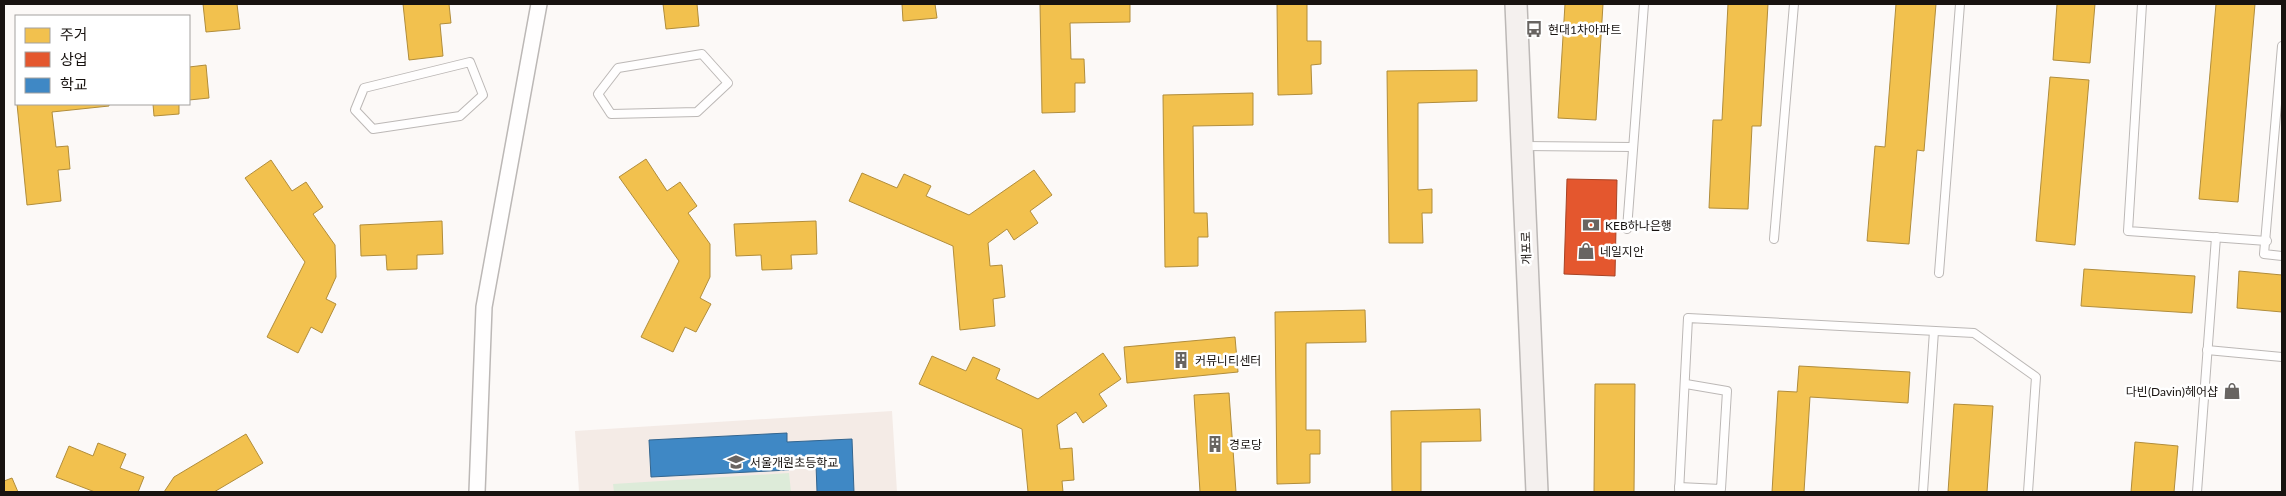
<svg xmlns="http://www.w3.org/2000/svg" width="2286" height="496" font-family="Lato,'Noto Sans KR',sans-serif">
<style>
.built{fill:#f4ebe6}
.pitch{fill:#ddebd9}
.homes{fill:#f2c14e;stroke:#b18d3b}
.shops{fill:#e4572e;stroke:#a74325}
.schools{fill:#3f88c5;stroke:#33658f}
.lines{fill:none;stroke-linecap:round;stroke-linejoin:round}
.lane-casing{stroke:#bcb8b6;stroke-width:10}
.street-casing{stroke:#bcb8b6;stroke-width:18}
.secondary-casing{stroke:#bcb8b6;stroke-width:24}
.lane{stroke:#fffefe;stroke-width:8}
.street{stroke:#fffefe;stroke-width:15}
.secondary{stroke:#f4f0ee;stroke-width:21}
.labels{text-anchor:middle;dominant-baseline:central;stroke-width:5;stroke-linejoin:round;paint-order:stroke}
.poi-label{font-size:12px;fill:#181310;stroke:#fff;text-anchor:start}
.street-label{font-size:12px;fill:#181310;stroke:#fff}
</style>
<rect width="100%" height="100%" fill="#fcf9f7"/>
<path class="built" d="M892,411L897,492H579L575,431Z"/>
<path class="pitch" d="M789,473L791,492H614L613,484Z"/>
<g class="homes">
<path d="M203,4H237L240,29L206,32Z"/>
<path d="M403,4H449L451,23L440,24L443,56L409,60Z"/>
<path d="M663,4H697L699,26L666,29Z"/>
<path d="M902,4H935L937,18L903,21Z"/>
<path d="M1040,4H1130V22L1070,23L1071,59H1084L1085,83H1075V112L1042,113Z"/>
<path d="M1277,4H1307V41H1321V64L1311,65L1312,94L1278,95Z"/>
<path d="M1565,4H1603L1596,120L1558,118Z"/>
<path d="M1728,4H1768L1761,126H1752L1748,209L1709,208L1713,120H1722Z"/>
<path d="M1896,4H1936L1924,151L1917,150L1909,244L1867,241L1875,146L1885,147Z"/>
<path d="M2057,4H2095L2090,63L2053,60Z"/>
<path d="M2216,4H2255L2238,202L2199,199Z"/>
<path d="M206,65L209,98L189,100V67Z"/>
<path d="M1477,70V101L1418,103V190L1432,189V213H1422L1423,243H1389L1387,71Z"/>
<path d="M2050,77L2089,80L2075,245L2036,241Z"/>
<path d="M1253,93V125L1193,126L1194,213H1207L1208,237H1198V266L1165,267L1163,95Z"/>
<path d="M17,104H109V106L52,112L56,147L68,146L70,169L58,170L61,201L27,205Z"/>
<path d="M153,104H179V114L154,116Z"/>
<path d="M646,159L667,191L680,182L697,206L688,213L710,244V277L700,298L711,304L696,332L685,327L673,352L641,337L679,261L619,177Z"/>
<path d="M271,160L292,191L306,182L323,207L313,214L335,245L336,277L326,299L336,304L322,333L311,327L298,353L267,337L305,262L245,178Z"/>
<path d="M1034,170L1052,195L1030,211L1038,223L1014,240L1007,229L988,243L990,266L1002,265L1005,297L993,299L995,326L960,330L953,246L849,201L862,173L897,188L904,174L931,186L926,196L969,215Z"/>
<path d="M442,221L443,254L417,255V269L387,270L386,255L361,256L360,225Z"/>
<path d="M816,221L817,254L791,255L792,269L762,270L761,255L736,256L734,224Z"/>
<path d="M2084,269L2195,276L2192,313L2081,306Z"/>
<path d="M2239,271L2282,275V312L2237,308Z"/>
<path d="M1365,310L1366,342L1306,343V430H1320V454H1310V483L1277,484L1275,312Z"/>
<path d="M1235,337L1238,372L1127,383L1124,347Z"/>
<path d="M1103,353L1121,379L1099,394L1107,406L1083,423L1076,412L1057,425L1060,449L1072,448L1074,480L1062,481L1063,492H1028L1022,429L919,384L932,356L966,371L973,357L1000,369L996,379L1038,399Z"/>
<path d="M1799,366L1910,372L1908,403L1810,397L1804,492H1772L1778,391L1797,392Z"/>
<path d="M1595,384H1635L1634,492H1594Z"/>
<path d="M1229,393L1236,492H1200L1194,395Z"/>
<path d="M1954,404L1993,406L1987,492H1948Z"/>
<path d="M1480,409L1481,441L1421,442V492H1392L1391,411Z"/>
<path d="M246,434L263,463L214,492H164L174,477Z"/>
<path d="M2135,442L2178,446L2174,492H2131Z"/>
<path d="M98,443L126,454L120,468L144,477L138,492H95L56,477L69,446L93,456Z"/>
<path d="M12,478L18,492H4V481Z"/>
</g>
<path class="shops" d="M1567,179L1617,180L1615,276L1564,274Z"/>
<path class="schools" d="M787,433V442L852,439L854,492H817L816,464L789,466V470L651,477L649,440Z"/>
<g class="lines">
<g class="lane-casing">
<g id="lane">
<path d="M2142,4L2128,231L2267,241"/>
<path d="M2282,46L2264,254L2282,256"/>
<path d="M702,54L728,83L697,112L611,114L598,94L618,68Z"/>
<path d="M470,62L483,95L460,116L373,129L355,110L364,88Z"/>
<path d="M1523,146L1633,147"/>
<path d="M1627,229L1644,4"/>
<path d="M1774,239L1794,4"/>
<path d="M1939,273L1960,4"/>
<path d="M2207,350L2282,357"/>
<path d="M1679,487L1721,489L1727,391L1686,384"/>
<path d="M1679,492L1688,318L1974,333L2036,377L2028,492"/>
<path d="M1923,492L1934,331"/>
<path d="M2197,492L2216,237"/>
</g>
</g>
<g class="street-casing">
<path id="street" d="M477,492L484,307L539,4"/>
</g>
<g class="secondary-casing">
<path id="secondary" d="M1516,4L1537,492"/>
</g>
<use href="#lane" class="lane"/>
<use href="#street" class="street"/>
<use href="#secondary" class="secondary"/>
</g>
<defs>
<g id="bus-bare" transform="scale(1.35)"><path d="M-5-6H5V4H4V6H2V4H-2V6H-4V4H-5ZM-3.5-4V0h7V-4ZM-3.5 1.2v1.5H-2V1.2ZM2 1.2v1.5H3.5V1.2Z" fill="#686461" stroke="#fff" stroke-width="2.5" paint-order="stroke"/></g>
<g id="bank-bare" transform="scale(1.35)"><path d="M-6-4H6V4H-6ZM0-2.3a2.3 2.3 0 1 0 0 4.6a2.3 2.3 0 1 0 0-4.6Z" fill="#686461" stroke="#fff" stroke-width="2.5" paint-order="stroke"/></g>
<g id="shop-bare" transform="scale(1.35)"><path d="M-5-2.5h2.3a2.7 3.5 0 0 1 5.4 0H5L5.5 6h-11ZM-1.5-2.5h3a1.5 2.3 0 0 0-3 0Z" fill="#686461" stroke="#fff" stroke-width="2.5" paint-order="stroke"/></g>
<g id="building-bare" transform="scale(1.35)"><path d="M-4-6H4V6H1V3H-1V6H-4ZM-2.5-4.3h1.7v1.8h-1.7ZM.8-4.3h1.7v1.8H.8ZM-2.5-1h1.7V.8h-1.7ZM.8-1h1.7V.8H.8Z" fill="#686461" stroke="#fff" stroke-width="2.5" paint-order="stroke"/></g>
<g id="school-bare" transform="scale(1.35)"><path d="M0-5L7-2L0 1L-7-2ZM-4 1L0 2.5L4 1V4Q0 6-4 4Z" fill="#686461" stroke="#fff" stroke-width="2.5" paint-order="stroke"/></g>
</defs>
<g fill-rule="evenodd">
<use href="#bus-bare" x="1534" y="29"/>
<use href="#bank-bare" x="1591" y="225"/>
<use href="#shop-bare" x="1586" y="251"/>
<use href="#building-bare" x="1181" y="360"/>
<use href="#shop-bare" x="2232" y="391"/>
<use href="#building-bare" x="1215" y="444"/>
<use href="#school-bare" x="736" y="462"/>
</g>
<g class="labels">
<g class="poi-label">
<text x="1548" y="29">현대1차아파트</text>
<text x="1605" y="225">KEB하나은행</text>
<text x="1600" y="251">네일지안</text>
<text x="1195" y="360">커뮤니티센터</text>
<text x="2218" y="391" text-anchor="end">다빈(Davin)헤어샵</text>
<text x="1229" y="444">경로당</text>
<text x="750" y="462">서울개원초등학교</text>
</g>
<g class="street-label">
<text transform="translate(1526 248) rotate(-92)">개포로</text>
</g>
</g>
<rect width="2286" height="496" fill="none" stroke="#181310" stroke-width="10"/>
<rect x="15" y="15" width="175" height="90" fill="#ffffff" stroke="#a3a19f"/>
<rect x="25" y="28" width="25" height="15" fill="#f2c14e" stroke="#a3a19f"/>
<text x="60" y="40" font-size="15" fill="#181310">주거</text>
<rect x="25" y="52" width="25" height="15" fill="#e4572e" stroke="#a3a19f"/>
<text x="60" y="65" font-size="15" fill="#181310">상업</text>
<rect x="25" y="78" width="25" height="15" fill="#3f88c5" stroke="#a3a19f"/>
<text x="60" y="90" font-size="15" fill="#181310">학교</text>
</svg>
